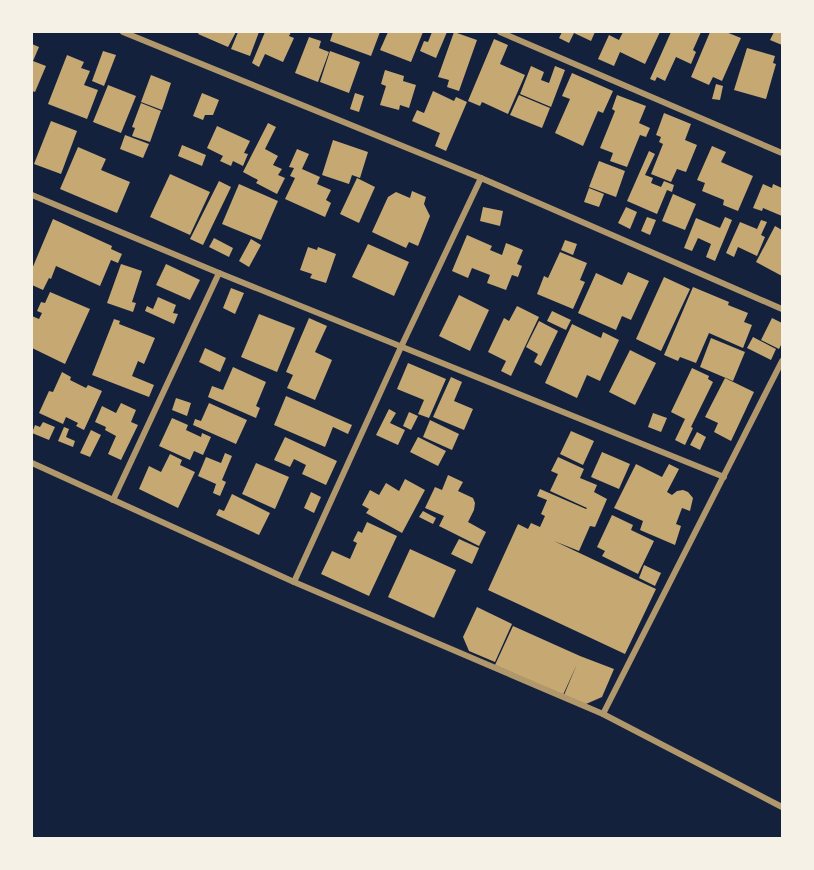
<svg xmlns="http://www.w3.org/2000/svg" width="814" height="870" font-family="'Open Sans',sans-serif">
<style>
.building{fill:#c6a872}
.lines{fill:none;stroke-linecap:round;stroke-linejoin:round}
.minor{stroke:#b1986c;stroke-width:6}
</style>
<rect width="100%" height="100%" fill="#14213d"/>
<g class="building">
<path d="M199,32H236L228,47L198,34Z"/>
<path d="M238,32H259L250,56L231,49Z"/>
<path d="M265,32H291L289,36L294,38L283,62L265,54L259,67L252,63Z"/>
<path d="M333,32H380L371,56L330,41Z"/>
<path d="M388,32H423L411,62L380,50Z"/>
<path d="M432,32H447L436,58L420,51L424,41L428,42Z"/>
<path d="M454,32L477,40L459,91L447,87L449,80L438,77Z"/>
<path d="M562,32H595L591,41L574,33L569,43L559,38Z"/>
<path d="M623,32H660L645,64L620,52L614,66L598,59L609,35L619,40Z"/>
<path d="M671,32H701L693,50L696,52L691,64L676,57L665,81L657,77L655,81L650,79Z"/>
<path d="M710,32H726L741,38L722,81L713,77L709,85L691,77Z"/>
<path d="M774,32H782V45L770,40Z"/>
<path d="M309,37L321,41L319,48L329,52L318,82L295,73Z"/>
<path d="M494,39L508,45L500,64L525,75L508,114L482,102L480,106L468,101Z"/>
<path d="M32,44L39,47L33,61L46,66L35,92L32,91Z"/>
<path d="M747,48L775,56L773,63L776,64L766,99L734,90Z"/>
<path d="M103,51L116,55L104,86L92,81Z"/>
<path d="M330,51L360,62L349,93L320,82Z"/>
<path d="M67,55L84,62L81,68L90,71L84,85L98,90L87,119L48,104Z"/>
<path d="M531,66L544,72L541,80L549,83L555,66L565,70L551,107L520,94Z"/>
<path d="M385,70L404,76L403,81L416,85L409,108L400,105L399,110L380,105L386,86L381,84Z"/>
<path d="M572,73L613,91L603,113L598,111L583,146L555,133L570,99L562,96Z"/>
<path d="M151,75L171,83L162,110L141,102Z"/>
<path d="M716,84L723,86L720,100L712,99Z"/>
<path d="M108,85L136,96L121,133L93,122Z"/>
<path d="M433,91L454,101L456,97L467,102L446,151L435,146L440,133L412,121L417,110L424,113Z"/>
<path d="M202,93L219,100L213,115H205L203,120L193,116Z"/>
<path d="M355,93L364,96L359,112L350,109Z"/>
<path d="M519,95L550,108L542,128L510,115Z"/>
<path d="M617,95L646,106L639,123L650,128L646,137L640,135L627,167L610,161L613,153L600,148L615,111L612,109Z"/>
<path d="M141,103L161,111L150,142L132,136L135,128L132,127Z"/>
<path d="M664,113L691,124L685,140L697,145L686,172L677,169L671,182L651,174L663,144L659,142L661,137L656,135Z"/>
<path d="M51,121L77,131L61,174L34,164Z"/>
<path d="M268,123L276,127L265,149L278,156L273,165L282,169L278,175L285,178L277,194L256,183L258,180L243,172Z"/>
<path d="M217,126L250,141L244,153L248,154L243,166L233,161L231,166L220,161L223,156L207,148Z"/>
<path d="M125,135L149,144L143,158L120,149Z"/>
<path d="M333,140L368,152L360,178L352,175L349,184L322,175Z"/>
<path d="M182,145L206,155L202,166L178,156Z"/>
<path d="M712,146L726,152L721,162L753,176L738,211L723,205L724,200L702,191L705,183L697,180Z"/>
<path d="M78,147L106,159L101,170L130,182L117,213L60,189Z"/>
<path d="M297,149L309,154L302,169L320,177L317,184L331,190L326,200L331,203L325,217L285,199L295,178L290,176L294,168L289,167Z"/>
<path d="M649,151L655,154L645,175L653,178L651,183L661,187L664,181L674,185L672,192L667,190L657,214L627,201Z"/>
<path d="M599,161L625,171L616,197L589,187Z"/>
<path d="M170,174L210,192L190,235L150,217Z"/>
<path d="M357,178L375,187L359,223L340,214Z"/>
<path d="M219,181L231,187L203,245L190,239Z"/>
<path d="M239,184L278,201L261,240L222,224Z"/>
<path d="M763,184L772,188L773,184L782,188V216L763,208L762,211L753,208Z"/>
<path d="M589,188L604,194L599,207L584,202Z"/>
<path d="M412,191L426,197L424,204L430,216L418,246L409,242L406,248L372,232L388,197L396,192L410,198Z"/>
<path d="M673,194L696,204L685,230L662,221Z"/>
<path d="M483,207L503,211L500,226L480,221Z"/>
<path d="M626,207L637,212L630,229L618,223Z"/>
<path d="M647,217L656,220L650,235L641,231Z"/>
<path d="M725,217L732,220L715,261L706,257L711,244L698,238L692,251L684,248L696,218L720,228Z"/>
<path d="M53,219L112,246L111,249L122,254L118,263L111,260L100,286L56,266L51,279L49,278L43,290L32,285V269Z"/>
<path d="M761,220L767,222L761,235L765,237L757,256L738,247L734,257L726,253L740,222L757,229Z"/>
<path d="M775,226L782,230V276L756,262Z"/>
<path d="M467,235L492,246L490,250L502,255L506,243L523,250L517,264L522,266L518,277L512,275L506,290L487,283L490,275L472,268L468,278L452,271Z"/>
<path d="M214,238L233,248L229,257L209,247Z"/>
<path d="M251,239L261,245L249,267L239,261Z"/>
<path d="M565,240L577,244L573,255L561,250Z"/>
<path d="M368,244L409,262L394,296L352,277Z"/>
<path d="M308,247L317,250L318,247L336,254L326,283L310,278L312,274L300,270Z"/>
<path d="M560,252L587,263L580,280L585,282L573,309L537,294L544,276L548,278Z"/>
<path d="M121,264L142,271L132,302L136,303L133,312L107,303Z"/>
<path d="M166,264L200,280L190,300L156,285Z"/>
<path d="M628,272L649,281L631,320L622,316L616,330L578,313L596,273L622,285Z"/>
<path d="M664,277L690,289L661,351L636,339Z"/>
<path d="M693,287L729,302L728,305L748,313L744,322L752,325L743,348L709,333L696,363L680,357L678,361L664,355Z"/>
<path d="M231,288L244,293L235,314L223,308Z"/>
<path d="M50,292L90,309L65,364L32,348V316L39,319L42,313L37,311L41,302L45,303Z"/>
<path d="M459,295L489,310L470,351L439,336Z"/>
<path d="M158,297L176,305L173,313L178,314L174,324L145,311L147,306L153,309Z"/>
<path d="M517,306L539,317L511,376L501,371L506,361L488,352L504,318L509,321Z"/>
<path d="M552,311L571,320L566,330L547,321Z"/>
<path d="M259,314L295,328L277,372L241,357Z"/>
<path d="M309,318L327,326L315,352L332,360L315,400L287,388L293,375L286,372Z"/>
<path d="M772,318L782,323V343L779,349L761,340Z"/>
<path d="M114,319L120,321L119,324L155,338L144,364L138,361L132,376L154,385L149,397L92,375Z"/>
<path d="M539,321L558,331L541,366L534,362L538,354L526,347Z"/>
<path d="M572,324L601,338L603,332L619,340L600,381L587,375L577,398L545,383Z"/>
<path d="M753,337L776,349L771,360L747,348Z"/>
<path d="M711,338L745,352L733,381L700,367Z"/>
<path d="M205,348L226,358L220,372L199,362Z"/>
<path d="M630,350L656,363L635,405L609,392Z"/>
<path d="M408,363L446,379L429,418L418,414L424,400L397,389Z"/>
<path d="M233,367L266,382L256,406L260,408L256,418L208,397L212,386L223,390Z"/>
<path d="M692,368L709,376L708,379L713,382L691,427L693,428L685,445L675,440L685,419L671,412Z"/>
<path d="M62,372L71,377L70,380L86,388L88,385L102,391L84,430L76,426L78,423L66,417L63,424L39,413L49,391L53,392Z"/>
<path d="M451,377L462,382L454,401L473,409L464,430L433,417Z"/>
<path d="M725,378L754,392L731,441L714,432L718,423L705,417Z"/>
<path d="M286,396L352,425L348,434L333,427L325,447L274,425Z"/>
<path d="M176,398L191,403L187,416L172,410Z"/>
<path d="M121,403L136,410L131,422L138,425L121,460L108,454L116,436L105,430L106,427L95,422L102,406L116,413Z"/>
<path d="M209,403L247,420L236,444L193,425L195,419L201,421Z"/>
<path d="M389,409L396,413L390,423L405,430L398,445L376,435Z"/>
<path d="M409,412L418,416L411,430L403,426Z"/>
<path d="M653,413L667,418L661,432L648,427Z"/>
<path d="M172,418L188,425L186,430L201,437L202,433L211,437L203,455L194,451L190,460L159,446Z"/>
<path d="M430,420L459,434L452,450L423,437Z"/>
<path d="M43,422L55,427L49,440L32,433L35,425L40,427Z"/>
<path d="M64,427L69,429L66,437L75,441L73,447L58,441Z"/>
<path d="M91,430L101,435L90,457L80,453Z"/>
<path d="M571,431L594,441L583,465L560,454Z"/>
<path d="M697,432L706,437L700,450L690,445Z"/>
<path d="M285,437L337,461L326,485L302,474L306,465L294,459L290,467L274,460Z"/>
<path d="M418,437L446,451L438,466L410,452Z"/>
<path d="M602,452L630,464L619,489L591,477Z"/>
<path d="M225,453L232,456L222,480L226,482L220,496L213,493L216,484L198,476L206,457L221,463Z"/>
<path d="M170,454L182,460L180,465L195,472L178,508L139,489L149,466L161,472Z"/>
<path d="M558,457L584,469L580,478L597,485L594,492L607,499L595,527L590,526L579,551L554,541L656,589L625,654L488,590L518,524L528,529L531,523L540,527L545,516L541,514L547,500L537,496L540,489L586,509L587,508L550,491L558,474L551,471Z"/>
<path d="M256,463L289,477L275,509L242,494Z"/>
<path d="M636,464L662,477L669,464L679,469L667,492L672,495L677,491L683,490L688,492L693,498L690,511L682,508L676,524L681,526L675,545L640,530L643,521L614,508Z"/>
<path d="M448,475L463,482L458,491L473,498L475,503L474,510L468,522L486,532L479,546L439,526L444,516L425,508L435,487L442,490Z"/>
<path d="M405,479L425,490L402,533L366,513L369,509L362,505L370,490L379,495L386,483L399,491Z"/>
<path d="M311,492L321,497L314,513L304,508Z"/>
<path d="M232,494L270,513L259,535L216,515L219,509L224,511Z"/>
<path d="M423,511L436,518L433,524L419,517Z"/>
<path d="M612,515L633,525L631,530L654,541L638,574L602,556L605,551L597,547Z"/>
<path d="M367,522L397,536L369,596L321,574L332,551L350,559L357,543L353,541L358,531L362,533Z"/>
<path d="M459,539L479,548L472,564L451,554Z"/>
<path d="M410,549L456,570L434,618L388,597Z"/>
<path d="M644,565L661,573L655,586L639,578Z"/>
<path d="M477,607L512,624L495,662L469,651L463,637Z"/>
<path d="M513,626L580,656L614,669L602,697L586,704L564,695L577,664L563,695L495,665Z"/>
</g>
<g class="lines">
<g class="minor">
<path d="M123,32L481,178L782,309"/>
<path d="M500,32L782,153"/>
<path d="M32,195L219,273L724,477"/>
<path d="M32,463L294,582L603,714L782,807"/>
<path d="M113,500L219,273"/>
<path d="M294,582L401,347L481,178"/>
<path d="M603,714L782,361"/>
</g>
</g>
<rect width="814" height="870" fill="none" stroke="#f6f1e7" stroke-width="66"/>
</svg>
